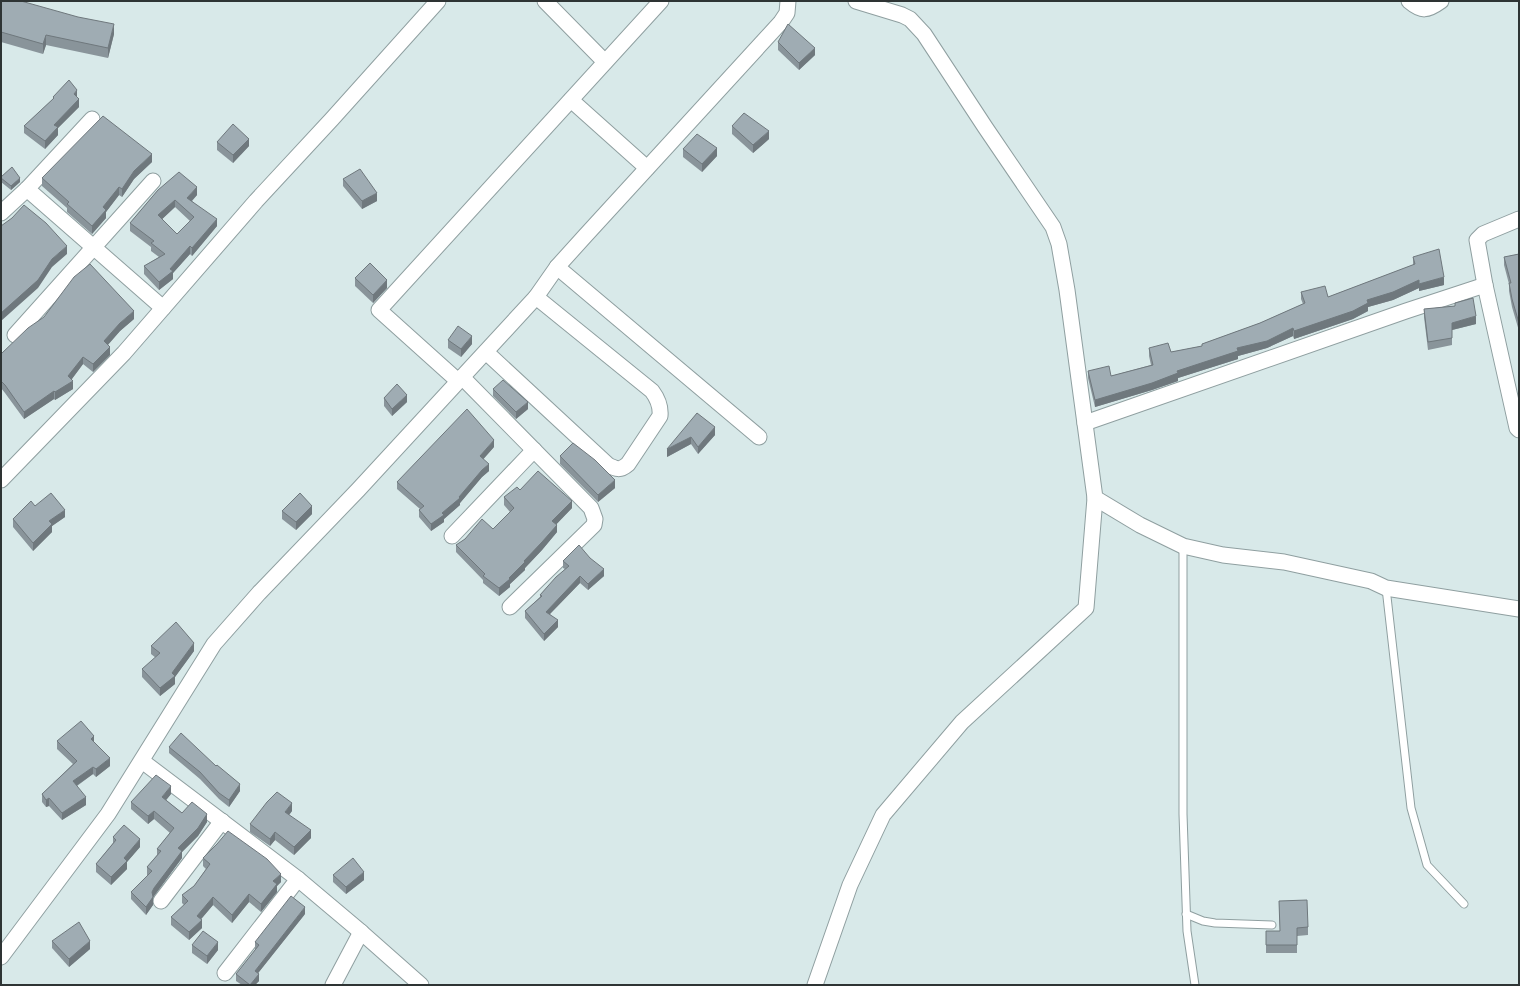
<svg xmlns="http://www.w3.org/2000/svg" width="1520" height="986" font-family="Commissioner,sans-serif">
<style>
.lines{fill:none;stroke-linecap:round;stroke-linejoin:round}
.lane-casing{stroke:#8f9fa0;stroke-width:9}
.street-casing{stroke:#8f9fa0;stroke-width:17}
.lane{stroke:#fff;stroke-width:7}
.street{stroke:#fff;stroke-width:15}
.wall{fill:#89949a;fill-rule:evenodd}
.shaded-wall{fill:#6f787d}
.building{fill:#9facb3;stroke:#6f787d;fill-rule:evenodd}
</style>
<rect width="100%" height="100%" fill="#d8e9e9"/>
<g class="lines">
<g class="lane-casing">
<g id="lane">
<path d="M1183,546V814L1187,931L1195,985"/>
<path d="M1386,588L1411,808L1427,865L1464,904"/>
<path d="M1186,914L1203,921L1215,923L1272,925"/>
</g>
</g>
<g class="street-casing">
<g id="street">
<path d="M545,1L605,62"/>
<path d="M856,1L902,15L910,19L924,34L985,127L1053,227L1059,244L1067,290L1095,498L1140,525L1183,546L1223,555L1284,562L1371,581L1386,588L1519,609"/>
<path d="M1409,1C1422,12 1427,11 1441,1"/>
<path d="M571,100L647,168"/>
<path d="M27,189L163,308"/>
<path d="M1,213L27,189L92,119"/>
<path d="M557,267L759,437"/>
<path d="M1485,285L1477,240L1483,234L1519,219"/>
<path d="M15,335L153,181"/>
<path d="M486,352L608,465C616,469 620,471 628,464L660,416C661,406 658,399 652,391L536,297"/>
<path d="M462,377L591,508L595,519L594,525L510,607"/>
<path d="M458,381L379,310L661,1"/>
<path d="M1085,423L1406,311L1485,285L1517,428L1519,430"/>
<path d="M1,480L124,353L256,201L332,119L438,1"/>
<path d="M452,536L534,450"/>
<path d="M142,761L298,879L361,932L421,985"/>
<path d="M161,901L222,821"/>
<path d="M1,957L108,814L214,644L259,593L358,490L536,297L557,267L585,236L781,22L787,13L788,1"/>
<path d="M225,973L298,879"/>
<path d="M333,985L361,932"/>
<path d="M815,985L850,885L883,815L962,722L1086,608L1095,498"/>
</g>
</g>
<use href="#lane" class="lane"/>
<use href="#street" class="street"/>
</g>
<g class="wall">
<path d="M1,1L114,34L108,58L46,45L43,54L1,42Z"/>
<path d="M778,42L815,55L799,70L778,50Z"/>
<path d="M53,97H77L79,107L58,128V135L45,149L24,133V126L53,99Z"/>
<path d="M732,126L769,139L753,153L732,134Z"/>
<path d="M217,142L249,146L233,163L217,150Z"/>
<path d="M683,149L717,156L702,172L683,157Z"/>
<path d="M152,162L134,179L122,197L119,195L106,212V218L92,234L67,212V208L42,186V178Z"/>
<path d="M1,177L20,182L11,190L1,182Z"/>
<path d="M343,179L377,201L362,209L343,186Z"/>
<path d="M158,190L197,195L192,201L217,226L192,256L190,254L173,273V279L159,290L144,274V266L159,257L151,251V247L130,231V223ZM175,207L190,221L177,234L162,219Z"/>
<path d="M1519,254V331L1512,307L1509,291V284L1504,265V257Z"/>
<path d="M1413,257L1444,285L1419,291V288L1393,300L1368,307V311L1353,319L1294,339L1293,336L1267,348L1238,356V359L1178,378V381L1152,390L1095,407L1088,378V371L1111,376L1151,365L1149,356V348L1171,352L1202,346V344L1260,323L1303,304L1301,299V292L1328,297L1413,265Z"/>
<path d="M355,278L387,288L373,303L355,286Z"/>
<path d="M1455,303L1476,324L1452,330V345L1428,350L1424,317V309L1455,306Z"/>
<path d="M134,319L120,331L108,345L110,355L93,372L83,364L72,379L73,389L55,400L54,399L24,419L5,393L1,388V354Z"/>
<path d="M448,340L472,344L461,357L448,348Z"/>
<path d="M493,389L528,409L516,419L493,396Z"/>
<path d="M384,398L407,402L392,416L384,406Z"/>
<path d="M697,413L715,435L698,454L691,444L667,457Z"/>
<path d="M494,447L483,459L489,471L482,477L460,503V505L444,519V522L431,531L419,517V510L420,509L397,489V482Z"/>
<path d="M560,456L615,488L598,502L560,464Z"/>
<path d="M520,490L572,508L556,524L557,532L542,550L525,568V570L510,584V587L499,596L483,583V580L456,552V545L493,529L510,512L504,505V497Z"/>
<path d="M35,506L65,517L52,526V532L33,551L13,527V519Z"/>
<path d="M282,511L312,514L296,530L282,519Z"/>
<path d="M563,561L604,576L588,590L580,583L550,614L558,627L544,641L525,618V611L540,597V595L565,569L563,568Z"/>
<path d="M151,646L194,651L175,677V684L160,696L142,677V669L156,658L151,654Z"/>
<path d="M57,741L94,743L110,766L96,777L93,774L77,786L86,805L62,820L49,806L46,807L42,802V794L73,764L57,749Z"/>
<path d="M169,747L240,791L229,807L219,799L200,779L169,753Z"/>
<path d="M171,794L166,800L182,813L207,822L198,836L182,852V858L154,896L153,898V905L146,915L131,899V892L148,875H147V867L157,855V849L170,833L154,819L148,824L131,809V802Z"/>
<path d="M292,811L289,815L311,838L294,855L275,840L270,846L250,832V824Z"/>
<path d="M113,837L140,847L127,862V869L111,885L96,872V864L113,843Z"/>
<path d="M203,858L281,882L277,886V892L261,912L249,902L232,923L213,905L201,919L202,928L189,940L171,925V917L184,905L182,903V895L194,886L206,869L203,866Z"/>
<path d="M333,875L364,880L346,894L333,882Z"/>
<path d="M1279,901L1308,927V935L1297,936V953H1266V931H1280Z"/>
<path d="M305,914L258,973L259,981L255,985H242L236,981V974L255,950V942Z"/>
<path d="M52,941L90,949L69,967L52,948Z"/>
<path d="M192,945L218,950L207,964L192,953Z"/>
</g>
<g class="shaded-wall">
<path d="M114,24V34L108,58V48Z"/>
<path d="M46,35V45L43,54V44Z"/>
<path d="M815,48V55L799,70V63Z"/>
<path d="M77,90V98L74,94Z"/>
<path d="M79,99V107L58,128V135L45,149V141L54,125Z"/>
<path d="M769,131V139L753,153V145Z"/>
<path d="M249,139V146L233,163V155Z"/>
<path d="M717,148V156L702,172V164Z"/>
<path d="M152,154V162L134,179L122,197V189L134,171Z"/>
<path d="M20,178V182L11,190V186Z"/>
<path d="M119,187V195L106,212V218L92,234V226L103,207Z"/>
<path d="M197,187V195L187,206V198Z"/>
<path d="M377,193V201L362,209V201Z"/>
<path d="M175,200V207L158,223V215Z"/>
<path d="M217,219V226L192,256V248Z"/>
<path d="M67,246V254L52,267L38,288L1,321V313L52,259Z"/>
<path d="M190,246V254L173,273V279L159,290V282Z"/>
<path d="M1444,277V285L1419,291V284Z"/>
<path d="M387,280V288L373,303V295Z"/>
<path d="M1419,280V288L1393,300L1368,307V311L1353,319L1294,339V331L1367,300Z"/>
<path d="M134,311V319L120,331L104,349V341L120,323Z"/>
<path d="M1476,316V324L1452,330V323Z"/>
<path d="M1293,328V336L1267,348L1238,356V359L1178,378V381L1152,390L1095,407V400Z"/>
<path d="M472,336V344L461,357V349Z"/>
<path d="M110,347V355L93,372V364Z"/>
<path d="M83,357V364L68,384L73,381V389L55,400V392Z"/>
<path d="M54,391V399L24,419V412Z"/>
<path d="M407,395V402L392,416V409Z"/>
<path d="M528,402V409L516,419V412Z"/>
<path d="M715,427V435L698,454V447Z"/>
<path d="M691,437V444L667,457V449Z"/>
<path d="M494,440V447L480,463V456Z"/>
<path d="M489,464V471L482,477L460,503V505L444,519V522L431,531V524L459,497L482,470Z"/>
<path d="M615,480V488L598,502V495Z"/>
<path d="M572,501V508L552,529V521Z"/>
<path d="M312,506V514L296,530V522Z"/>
<path d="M65,510V517L52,526V532L33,551V543L49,521Z"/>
<path d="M557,525V532L542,550L525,568V570L510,584V587L499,596V588L524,561Z"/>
<path d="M604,569V576L588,590V584Z"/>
<path d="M580,576V583L546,618V612Z"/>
<path d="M558,620V627L544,641V634Z"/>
<path d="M194,643V651L175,677V684L160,696V688L172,673Z"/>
<path d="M94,736V744L91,739Z"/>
<path d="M110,758V766L96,777V769Z"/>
<path d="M93,767V774L73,788V781Z"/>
<path d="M240,784V791L229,807V800Z"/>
<path d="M171,786V794L162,805V797Z"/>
<path d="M86,797V805L62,820V813Z"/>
<path d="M49,798V806L46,807V800Z"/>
<path d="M292,803V811L285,820V812Z"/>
<path d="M154,811V819L148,824V816Z"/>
<path d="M207,814V822L198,836L182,852V858L154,896L153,898V905L146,915V907L154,888L178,848Z"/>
<path d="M311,830V838L294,855V847Z"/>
<path d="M275,832V840L270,846V839Z"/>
<path d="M140,839V847L127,862V869L111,885V877L124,858Z"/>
<path d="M364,872V880L346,894V887Z"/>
<path d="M281,874V882L277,886V892L261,912V904L273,881Z"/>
<path d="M249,894V902L232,923V915Z"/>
<path d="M213,897V905L197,924V916Z"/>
<path d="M305,907V914L255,977V971Z"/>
<path d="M202,920V928L189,940V932Z"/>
<path d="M90,941V949L69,967V959Z"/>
<path d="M218,942V950L207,964V956Z"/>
<path d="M259,974V981L255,985H250Z"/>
</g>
<g class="building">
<path d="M1,1H21L78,17L114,24L108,48L46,35L43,44L1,32Z"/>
<path d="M788,24L815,48L799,63L778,42Z"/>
<path d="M69,80L77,90L74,94L79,99L54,125L58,127L45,141L24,126L54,98L53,97Z"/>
<path d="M744,113L769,131L753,145L732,126Z"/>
<path d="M103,116L152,154L134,171L122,189L119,187L103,207L106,210L92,226L67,204L69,202L42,178Z"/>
<path d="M233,124L249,139L233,155L217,142Z"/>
<path d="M697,134L717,148L702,164L683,149Z"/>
<path d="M12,167L20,178L11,186L1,178V177Z"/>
<path d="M360,169L377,193L362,201L343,179Z"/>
<path d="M179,172L197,187L187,198L217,219L192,248L190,246L170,269L173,271L159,282L144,266L165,254L151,243L154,241L130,223L158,190ZM175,200L194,217L177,234L158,215Z"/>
<path d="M24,205L46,223L67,246L52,259L38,280L1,313V226L12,218Z"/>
<path d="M1439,249L1444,277L1419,284V280L1393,292L1367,300L1368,303L1353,311L1294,331L1293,328L1267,341L1237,348L1238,351L1177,371L1178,373L1152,383L1095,400L1088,371L1109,366L1111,376L1153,365L1149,348L1168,343L1171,352L1202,346V344L1260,323L1305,303L1301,292L1325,286L1328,297L1415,264L1413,257Z"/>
<path d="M1519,254V323L1512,299L1509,283H1511L1504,257Z"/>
<path d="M370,263L387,280L373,295L355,278Z"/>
<path d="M90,264L134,311L120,323L104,341L110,347L93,364L83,357L68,376L73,381L55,392L54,391L24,412L5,385L1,381V354L28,328L44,317L74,277Z"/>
<path d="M1473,298L1476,316L1452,323V338L1428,342L1424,309L1455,306V303Z"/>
<path d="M458,326L472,336L461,349L448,340Z"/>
<path d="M503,380L528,402L516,412L493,389Z"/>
<path d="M397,384L407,395L392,409L384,398Z"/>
<path d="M467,409L494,440L480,456L489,464L482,470L459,497L460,498L442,513L444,515L431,524L419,510L424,506L397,482Z"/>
<path d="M697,413L715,427L698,447L691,437L667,449Z"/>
<path d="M573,443L595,460L615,480L598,495L560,456Z"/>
<path d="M538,471L572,501L552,521L557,525L542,542L524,561L525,562L509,578L510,579L499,588L483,576L485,574L456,545L465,539L482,519L493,529L514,508L504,497L517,487L520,490Z"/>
<path d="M51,493L65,510L49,521L52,524L33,543L13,519L31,501L35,506Z"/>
<path d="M300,493L312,506L296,522L282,511Z"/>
<path d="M579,545L590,558L604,569L588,584L580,576L546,612L558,620L544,634L525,611L542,596L540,595L556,577L569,566L563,561Z"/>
<path d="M176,622L194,643L172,673L175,676L160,688L142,669L160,653L151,646Z"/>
<path d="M81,721L94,736L91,739L110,758L96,769L93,767L73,781L86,797L62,813L49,798L46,800L42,794L77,761L57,741Z"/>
<path d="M181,733L216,766L217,765L240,784L229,800L219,793L200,772L169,747Z"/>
<path d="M156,775L171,786L162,797L182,813L192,802L207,814L198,828L178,848L182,851L154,888L152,892L153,897L146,907L131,892L152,871L147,867L161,851L157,849L174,828L154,811L148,816L131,802Z"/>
<path d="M277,792L292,803L285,812L311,830L294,847L275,832L270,839L250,824L267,802Z"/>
<path d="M124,825L140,839L124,858L127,861L111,877L96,864L116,840L113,837Z"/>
<path d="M228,831L267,859L281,874L273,881L277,884L261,904L249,894L232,915L213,897L197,916L202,920L189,932L171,917L188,901L182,895L194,886L210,864L203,858L217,844Z"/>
<path d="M353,858L364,872L346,887L333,875Z"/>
<path d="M291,896L305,907L255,971L259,974L250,985L236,974L259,945L255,942Z"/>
<path d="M1307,900L1308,927L1297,928V945H1266V931H1280L1279,901Z"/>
<path d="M79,922L90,941L69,959L52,941Z"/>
<path d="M203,931L218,942L207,956L192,945Z"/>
</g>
<rect width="1520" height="986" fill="none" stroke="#2e3434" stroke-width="4"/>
</svg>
